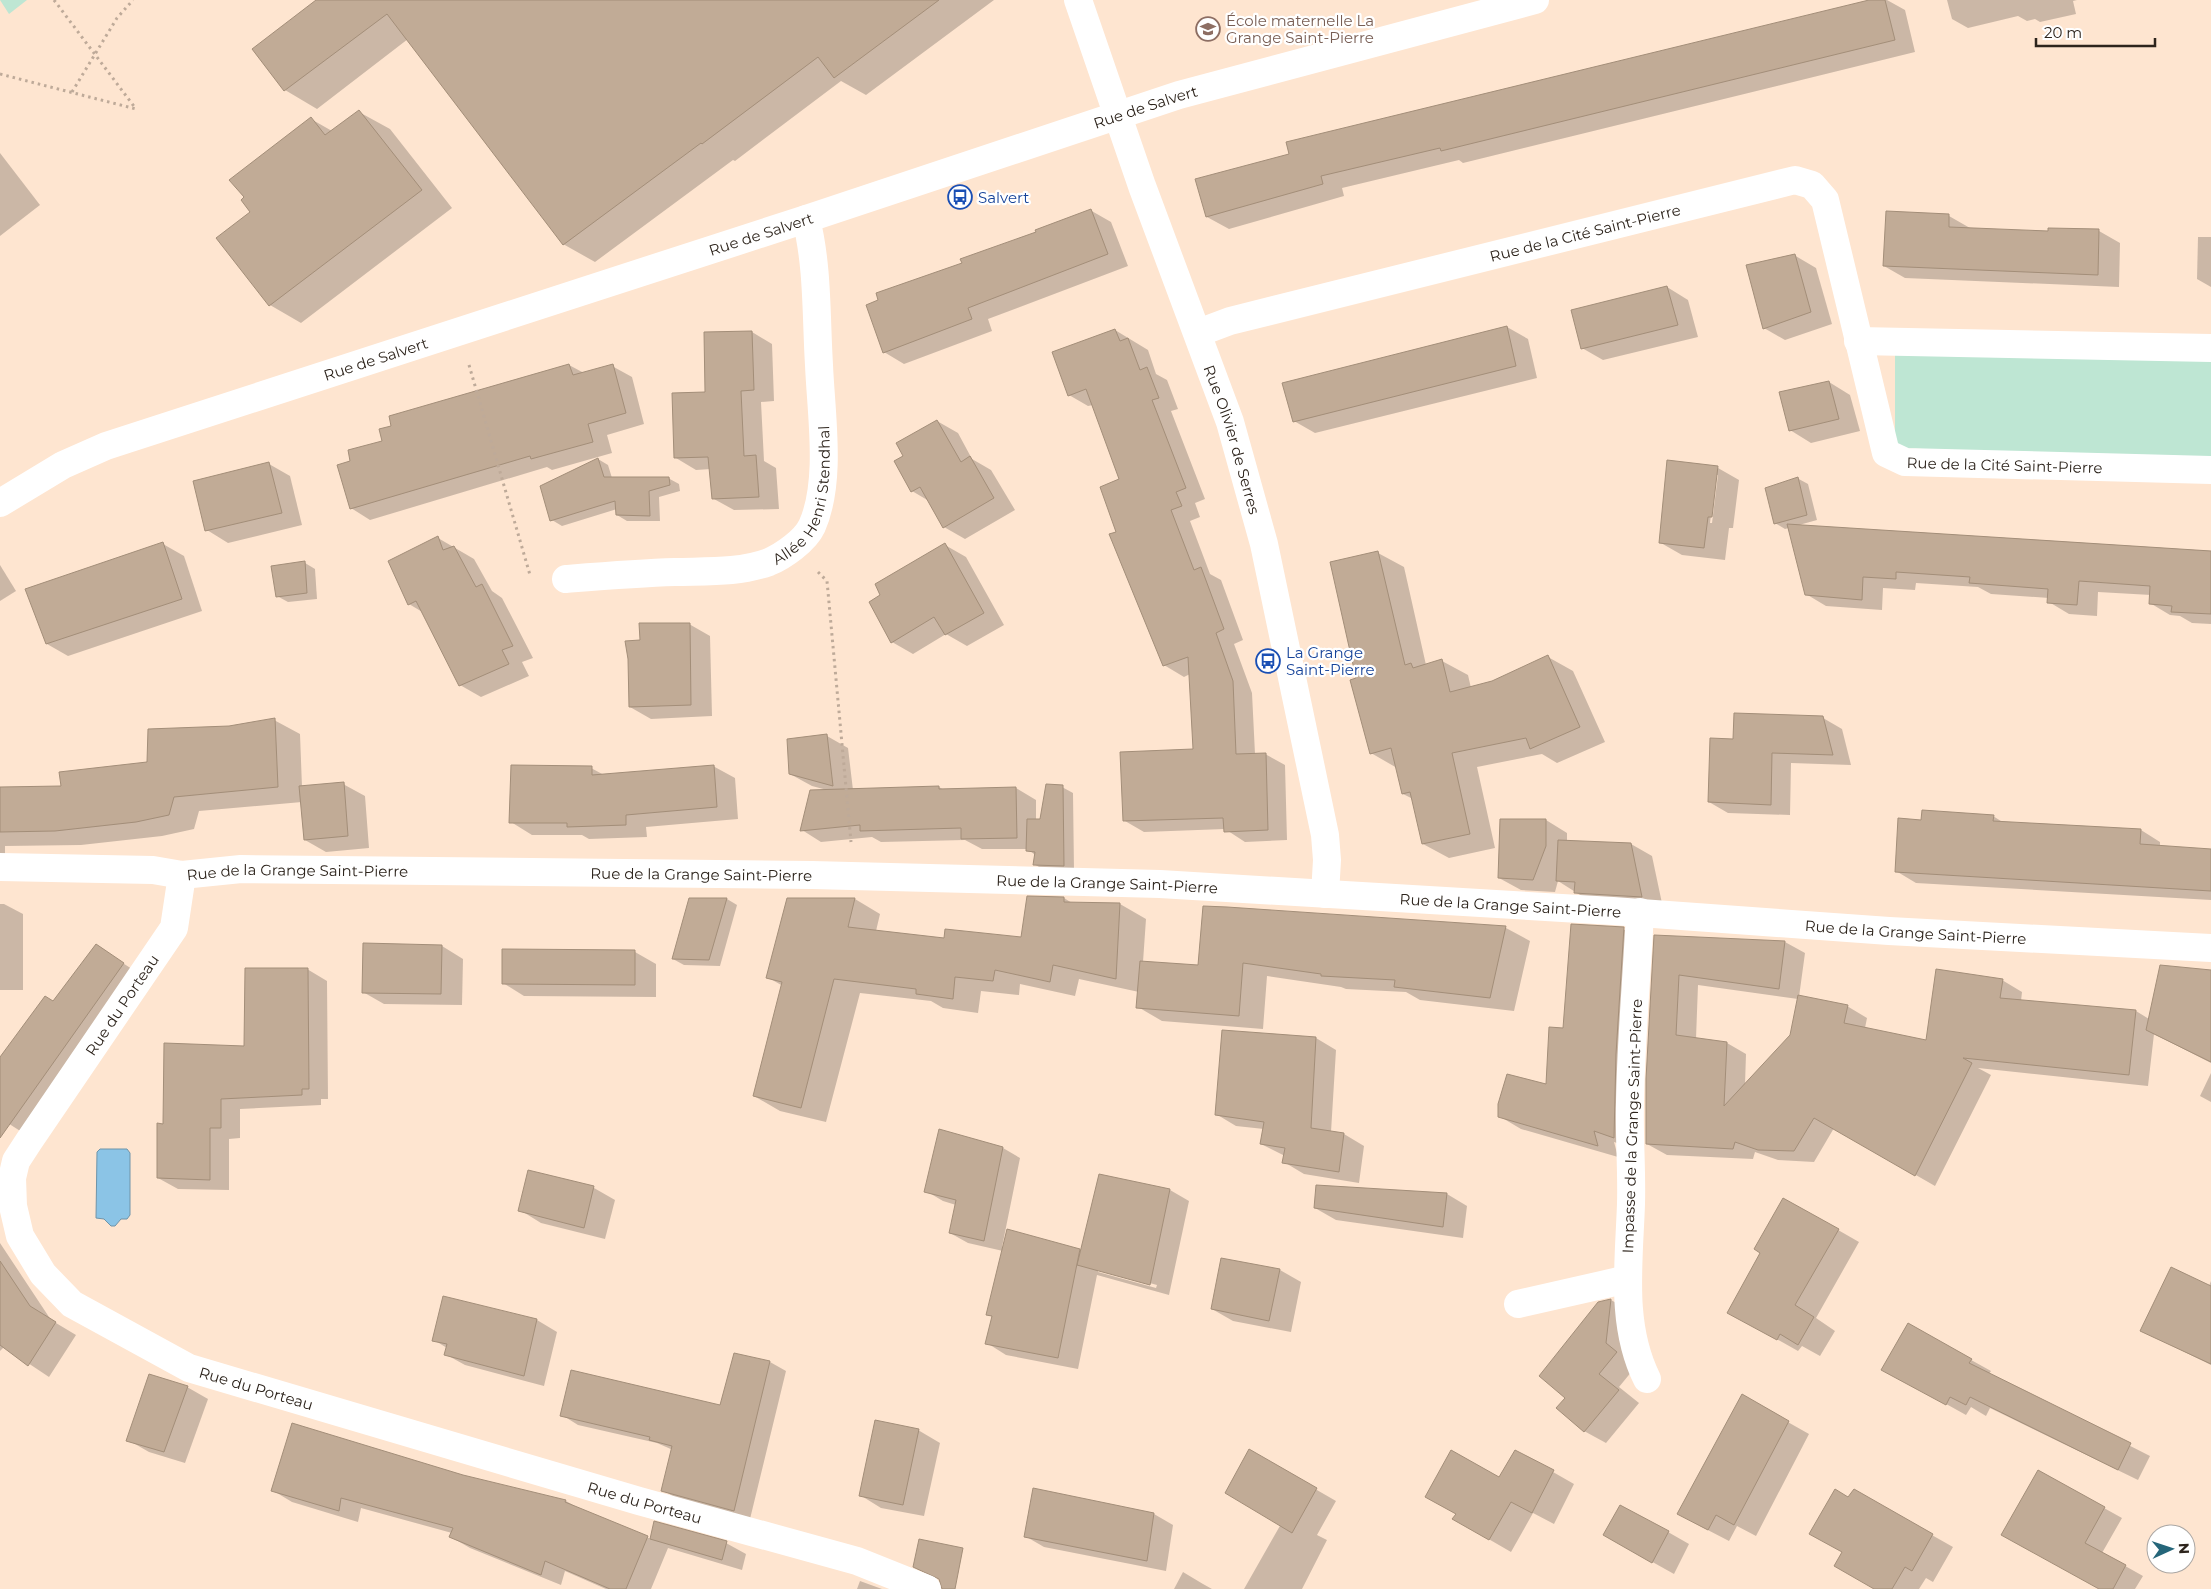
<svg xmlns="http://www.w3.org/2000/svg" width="2211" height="1589" font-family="Montserrat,sans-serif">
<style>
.green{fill:#bee6d3}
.water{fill:#8bc4e6;stroke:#6f94a9}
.shadow{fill:#0003;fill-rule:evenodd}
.building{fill:#c1ab96;stroke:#a38e79}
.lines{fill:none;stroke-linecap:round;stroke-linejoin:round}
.path{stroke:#beaa99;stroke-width:3;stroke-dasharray:2.5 4;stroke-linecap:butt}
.street{stroke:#fff;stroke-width:28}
.labels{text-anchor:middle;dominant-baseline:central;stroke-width:4.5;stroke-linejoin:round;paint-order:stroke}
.education-label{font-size:15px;fill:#785e54;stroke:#fff;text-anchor:start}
.street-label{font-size:15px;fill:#2d241c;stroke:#fff}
.transit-label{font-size:15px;fill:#164399;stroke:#fff;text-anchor:start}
</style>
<rect width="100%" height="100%" fill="#fee5d0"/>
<g class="green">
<path d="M0,0H27L9,14Z"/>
<path d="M1895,355L2211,357V459L1895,448Z"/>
</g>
<path class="water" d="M100,1149H127L130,1153V1215L127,1219H121L115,1226H111L104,1219L96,1218L97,1152Z"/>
<g class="shadow">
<path d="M318,0H994L866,95L841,81L735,161L733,160L595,262L563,244L408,39L317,109L285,90L254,49Z"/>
<path d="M1874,0H1887L1905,10L1915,52L1463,163L1459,160L1342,188L1344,196L1229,229L1207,217L1197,180Z"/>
<path d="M1947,0H2077L2073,1L2076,14L2040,22L2035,19L2027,21L2018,16L1968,28L1952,19Z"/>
<path d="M359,112L390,129L452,208L301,323L270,305L252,212L311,119L332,131Z"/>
<path d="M0,153L40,205L0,236Z"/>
<path d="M1090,210L1111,222L1128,266L988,319L992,331L904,364L884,352L880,301Z"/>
<path d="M1949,216L1970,228L2049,233L2099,231L2120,243L2119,287L1905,278L1884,266Z"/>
<path d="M2198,237H2211V287L2197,279Z"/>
<path d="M1794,255L1816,268L1832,324L1785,340L1764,328Z"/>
<path d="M1667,287L1688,300L1698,337L1603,360L1582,348Z"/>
<path d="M1507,327L1528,339L1537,378L1315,433L1294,421Z"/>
<path d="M1115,330L1148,350L1156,374L1167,380L1178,409L1171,411L1205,499L1195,503L1200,517L1190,521L1210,574L1221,580L1243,640L1234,644L1252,693L1255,754H1265L1285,765L1287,840L1245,842L1225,829L1144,832L1125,821L1194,751L1190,674L1184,677L1164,665L1118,532L1121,480L1093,405L1088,406L1069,395Z"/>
<path d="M752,332L772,344L774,401L761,402L764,461L776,468L779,509L734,510L714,499L711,469L696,470L676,458Z"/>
<path d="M569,365L584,373L612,366L632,377L644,424L607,435L612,453L552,470L547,467L370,520L351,508V462L384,442Z"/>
<path d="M1829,382L1850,395L1860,431L1811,443L1790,430Z"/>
<path d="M937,421L958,433L972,459L991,470L1015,510L965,539L944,527L929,501L912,491L905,456Z"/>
<path d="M598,459L608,465L612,478H668L679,484L680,491L659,497L660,521H627L617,515V509L562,526L552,520Z"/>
<path d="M269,464L290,476L302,525L228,543L207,530Z"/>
<path d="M1718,468L1739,480L1733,528H1729L1725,560L1682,555L1661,543ZM1716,475H1718L1712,523H1710Z"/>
<path d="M1797,478L1808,484L1817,520L1799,525L2211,551V624L2192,623L2180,616L2170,615L2150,603L2151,595L2098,592L2097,616L2069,614L2049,602V598L1991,594L1978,587L1916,583L1915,590L1883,588L1882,610L1826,606L1806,594L1789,528L1785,529L1775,523Z"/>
<path d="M438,538L474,559L492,591L502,598L533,658L522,662L529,676L481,697L460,685L424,613L409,604Z"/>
<path d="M163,544L184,556L202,611L68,656L47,644Z"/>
<path d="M945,545L966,557L1004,625L967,646L946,634L913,654L892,642L882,596Z"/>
<path d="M1378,553L1404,567L1426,665L1442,661L1468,675L1471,688L1492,682L1548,657L1573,671L1605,742L1557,763L1542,754L1477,767L1495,848L1449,858L1423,844L1413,799L1403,794L1397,768L1371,753L1357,679Z"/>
<path d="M305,563L315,569L317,599L288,602L277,596Z"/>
<path d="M0,565L16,591L0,601Z"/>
<path d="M689,624L710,636L712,716L651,719L630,707L642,641Z"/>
<path d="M1823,718L1842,729L1851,765L1791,763L1790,815L1728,813L1709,802L1734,740Z"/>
<path d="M274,720L300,734L302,787L343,784L365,796L369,848L326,852L305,840L302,802L199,811L194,829L162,836L81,845L5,846V858H0V788H62L148,763L229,727Z"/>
<path d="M827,736L848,748L853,790L939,787L944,790L1016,788L1036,800V821H1041L1062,787L1073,793L1074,871L1044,870L1034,864L1035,855L1028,849H982L965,840L881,842L872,837L821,842L802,830L827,790L812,786L790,774Z"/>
<path d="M713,766L735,778L738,819L646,827L647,837L589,839L582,835H532L511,822L591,768L604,775Z"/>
<path d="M1993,816L2004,823L2141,830L2160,842V847L2211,850V900L1916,883L1896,871L1922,821Z"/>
<path d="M1546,820L1567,833V842L1631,844L1652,856L1663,908L1596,905L1558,881L1555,892L1521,890L1499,878Z"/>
<path d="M1064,898L1072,903L1120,904L1146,919L1143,962L1199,966L1204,907L1506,928L1530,941L1514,1011L1420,1000L1406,992L1346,989L1341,987L1267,976L1263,1029L1162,1021L1138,1007L1139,992L1079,979L1075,996L1020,984L1019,995L981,991L978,1013L943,1008L931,1001L860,993L826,1122L780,1111L754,1096L783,986L767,977L788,899H855L880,914L876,931L945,939L1022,938Z"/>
<path d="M727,899L737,905L720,966L684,965L673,959L690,900Z"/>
<path d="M0,904H4L23,914V990H0Z"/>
<path d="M1623,929L1644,941L1635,1149L1614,1142L1618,1157L1521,1129L1499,1116L1547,1085L1565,1029Z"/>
<path d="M1656,936L1785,942L1805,953L1799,997L1847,1006L1867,1018L1865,1028L1927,1042L2002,980L2022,992L2021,1001L2136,1011L2149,1019H2211V1063L2154,1034L2148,1086L1978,1068L1991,1075L1935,1186L1834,1128L1814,1162L1778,1160L1755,1152L1753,1159L1667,1155L1647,1144ZM1698,985L1798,999L1791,1036L1745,1085L1746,1054L1727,1043L1696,1039Z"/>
<path d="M96,946L143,976L28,1136L0,1118V1059L54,1002Z"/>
<path d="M442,946L463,959L462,1005L384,1004L363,992Z"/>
<path d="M635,952L656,964V997L524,996L503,983Z"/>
<path d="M307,969L327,981L328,1099H321V1105L240,1109V1138L229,1139V1190L178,1189L158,1178L245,1047Z"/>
<path d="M1316,1038L1336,1050L1331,1132L1344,1134L1364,1146L1359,1183L1304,1174L1284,1162L1285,1156L1261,1144L1264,1129L1236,1126L1216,1114Z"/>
<path d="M2211,1073V1102L2200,1096Z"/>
<path d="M940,1131L1003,1148L1020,1158L1002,1247L1082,1251L1100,1175L1170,1190L1189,1201L1169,1295L1097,1275L1078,1369L1006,1355L987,1343L993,1317L988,1315L1003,1251L968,1243L950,1233L956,1205L943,1201L926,1191ZM1098,1269L1157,1285L1156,1288L1098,1272Z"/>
<path d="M594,1188L615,1200L605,1239L541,1223L520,1210Z"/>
<path d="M1447,1194L1467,1206L1463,1238L1336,1220L1315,1208Z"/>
<path d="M1784,1199L1859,1242L1816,1318L1835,1331L1820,1356L1802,1346L1798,1351L1750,1324Z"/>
<path d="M0,1243L51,1320L76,1335L49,1377L4,1347L0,1351Z"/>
<path d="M1280,1270L1301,1282L1291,1332L1233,1321L1212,1309Z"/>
<path d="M2211,1281V1365L2142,1331L2209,1286Z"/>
<path d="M444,1298L537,1320L557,1332L544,1386L465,1365L445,1354L447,1348L434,1340Z"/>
<path d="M1611,1300L1632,1312L1637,1365L1619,1387L1639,1403L1606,1443L1584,1431L1567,1398Z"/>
<path d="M1908,1325L1991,1371L1989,1374L2150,1456L2138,1480L1990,1408L1986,1416L1971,1407L1966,1415L1903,1380Z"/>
<path d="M770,1362L786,1371L750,1519L679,1500L663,1490L673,1450L657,1443L578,1425L562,1415L721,1407Z"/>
<path d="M187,1387L208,1399L185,1463L149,1452L128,1440Z"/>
<path d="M1742,1396L1809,1434L1756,1536L1737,1526L1729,1541L1700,1526Z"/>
<path d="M918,1430L940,1443L924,1516L881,1508L860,1495Z"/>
<path d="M1249,1451L1336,1501L1317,1535L1327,1540L1302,1589H1244L1281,1524Z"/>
<path d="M1553,1472L1574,1484L1554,1524L1533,1513L1511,1552L1454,1519L1499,1479Z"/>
<path d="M2039,1472L2122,1518L2102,1553L2143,1576L2135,1589H2101Z"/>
<path d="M463,1476L566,1501L583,1511L651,1539L726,1543L746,1554L742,1570L668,1548L651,1589H606L565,1571L561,1585L470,1548L451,1537L452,1533L361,1508L358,1522L292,1502L272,1490Z"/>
<path d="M1034,1489L1154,1514L1173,1525L1166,1571L1044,1547L1025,1536Z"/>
<path d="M1854,1491L1953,1547L1933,1582L1926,1578L1919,1589H1877L1844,1552L1849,1499Z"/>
<path d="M1668,1532L1689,1544L1674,1574L1604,1535Z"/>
<path d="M1183,1572L1203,1584L1212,1589H1174Z"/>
<path d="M860,1581L882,1589H857Z"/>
</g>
<g class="building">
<path d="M316,0H939L834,78L818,57L702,144L701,143L563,245L387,14L284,91L252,49Z"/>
<path d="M1869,0H1885L1895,40L1441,151L1440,148L1321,176L1323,184L1206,217L1195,179L1289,154L1286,142Z"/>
<path d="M359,110L422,190L269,306L216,238L250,212L241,200L244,197L229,180L311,117L325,135Z"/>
<path d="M1091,209L1108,254L968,308L972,319L883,353L866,305L878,300L876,293L962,263L960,259L1036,232L1035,230Z"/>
<path d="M1886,211L1949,214V227L2048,231V228L2099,229L2098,275L1883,266Z"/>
<path d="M1795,254L1811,312L1763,329L1746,265Z"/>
<path d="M1667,286L1678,325L1581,349L1571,310Z"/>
<path d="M1507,326L1516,366L1293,422L1282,383Z"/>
<path d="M1115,329L1120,341L1128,338L1140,370L1147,367L1159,398L1152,400L1186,488L1176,492L1182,506L1171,510L1194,570L1201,567L1224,629L1216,633L1233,681L1236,754L1266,753L1268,830L1224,832L1223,818L1123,821L1120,752L1193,749L1188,657L1163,666L1109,534L1116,532L1100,487L1119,479L1086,389L1068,396L1052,352Z"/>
<path d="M752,331L754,390L741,391L744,456L756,455L759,497L712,499L708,457L674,458L672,393L705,392L704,332Z"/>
<path d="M569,364L573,375L613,364L626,413L588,424L593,442L531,459L530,456L350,509L337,465L350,461L348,450L382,441L379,429L391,426L389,416Z"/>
<path d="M1829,381L1839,419L1789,431L1779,392Z"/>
<path d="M937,420L961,462L970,456L994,498L943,528L920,487L911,492L894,461L903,456L896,443Z"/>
<path d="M598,458L604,477H669L670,485L649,491L650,516L616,515L615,501L550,521L540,486Z"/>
<path d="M1667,460L1718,466L1712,517H1708L1704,548L1659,543Z"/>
<path d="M269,462L282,513L205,531L193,481Z"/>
<path d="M1798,477L1807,515L1774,524L1765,488Z"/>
<path d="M1787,524L2211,551V614L2171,612L2172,606L2149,604L2150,586L2079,581L2077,605L2047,603L2048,589L1969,583L1970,577L1896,572V579L1863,577L1862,600L1805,595Z"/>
<path d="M438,536L443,550L454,546L476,587L482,584L513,646L502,650L509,664L459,686L416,601L408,605L388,561Z"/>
<path d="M163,542L182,599L46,644L25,589Z"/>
<path d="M945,543L984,613L945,635L934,617L891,643L869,602L880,595L875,584Z"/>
<path d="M1378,551L1405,665L1411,663L1413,668L1442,659L1450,692L1492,681L1548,655L1580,727L1530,749L1526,738L1452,753L1470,834L1422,844L1410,792L1402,794L1391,748L1370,754L1350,680L1356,678L1330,562Z"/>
<path d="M305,561L307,593L276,597L271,566Z"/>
<path d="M639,623H690L691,705L629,707L628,659L625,641L640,640Z"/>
<path d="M1734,713L1823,716L1833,755L1772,753L1771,805L1708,802L1710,738L1733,739Z"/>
<path d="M275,718L278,787L174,797L169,815L136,822L55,831L0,832V787L61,786L59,772L147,762L148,729L229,726Z"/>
<path d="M827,734L833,786L789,774L787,739Z"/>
<path d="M511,765L592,766V775L714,765L717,807L626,815V825L567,827V823H509Z"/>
<path d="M344,782L348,836L304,840L299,786Z"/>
<path d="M1046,784L1063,785L1064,866L1033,865L1035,852L1026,851L1027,819H1040Z"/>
<path d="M939,786V789L1016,787L1017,838L961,839V828L860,831V825L800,831L810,790Z"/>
<path d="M1922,810L1994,815L1993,821L2141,829L2140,844L2211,849V891L1895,872L1898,818L1921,820Z"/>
<path d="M1500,819H1546V846L1533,880L1498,878Z"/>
<path d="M1558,840L1631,843L1642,897L1574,893L1575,882L1556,881Z"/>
<path d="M1027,896L1064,897V902L1120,903L1116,979L1053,965L1050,982L995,970L993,981L955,977L953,999L916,994V989L834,979L801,1108L753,1096L782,982L766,978L787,898H855L848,927L944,938L945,929L1021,937Z"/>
<path d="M689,898H727L709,960L672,959Z"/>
<path d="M1203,906L1227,907L1506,926L1490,998L1394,987L1395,980L1321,976V974L1243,963L1239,1016L1136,1008L1140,961L1198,965Z"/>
<path d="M1571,924L1624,927L1616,1054L1614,1138L1594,1131L1598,1146L1498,1117V1104L1507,1074L1546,1084L1549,1027L1563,1028Z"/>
<path d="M1654,935L1785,941L1779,989L1679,975L1676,1035L1727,1042L1724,1106L1790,1035L1798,995L1848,1005L1844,1023L1926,1040L1936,969L2003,979L2000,998L2136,1010L2129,1075L1963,1058L1972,1063L1915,1176L1814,1118L1794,1151L1758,1150L1735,1142L1733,1149L1646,1144V1079Z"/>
<path d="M363,943L442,945L441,994L362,993Z"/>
<path d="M96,944L124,963L0,1138V1057L45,996L53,1001Z"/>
<path d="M502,949L635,950V985L502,984Z"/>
<path d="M2160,965L2211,970V1062L2146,1030Z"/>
<path d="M245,968H308L309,1089H302V1095L221,1099V1128H210V1180L157,1178V1123L163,1124L164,1043L244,1046Z"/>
<path d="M1222,1030L1316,1037L1311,1128L1344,1133L1339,1172L1282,1163L1285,1148L1260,1144L1264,1122L1215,1115Z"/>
<path d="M939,1129L1003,1147L984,1241L949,1233L956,1200L924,1192Z"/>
<path d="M528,1170L594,1186L584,1228L518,1211Z"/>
<path d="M1099,1174L1170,1189L1150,1285L1077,1265Z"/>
<path d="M1316,1185L1447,1193L1443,1227L1314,1208Z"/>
<path d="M1783,1198L1839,1229L1795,1305L1814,1317L1798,1345L1780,1334L1777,1340L1727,1313L1760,1253L1754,1249Z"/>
<path d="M1007,1229L1080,1249L1058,1358L985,1344L992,1316L986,1315Z"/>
<path d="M1221,1258L1280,1269L1269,1321L1211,1309Z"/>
<path d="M0,1261L30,1306L56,1322L28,1366L0,1345Z"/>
<path d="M2171,1267L2211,1286V1364L2140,1331Z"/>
<path d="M443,1296L537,1319L524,1376L444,1355L447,1344L432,1341Z"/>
<path d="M1611,1299L1606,1343L1617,1352L1599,1374L1619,1390L1584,1432L1556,1408L1565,1398L1539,1376L1598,1302Z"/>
<path d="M1908,1323L1972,1359L1969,1363L2131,1443L2118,1470L1970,1397L1966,1405L1950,1397L1946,1405L1881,1370Z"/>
<path d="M734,1353L770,1361L734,1511L661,1491L672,1446L649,1440L650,1437L560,1416L571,1370L720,1405Z"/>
<path d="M149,1374L188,1386L164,1452L126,1441Z"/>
<path d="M1742,1394L1789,1421L1734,1525L1716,1515L1708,1530L1677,1514Z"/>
<path d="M875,1420L919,1429L903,1505L859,1496Z"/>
<path d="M292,1423L463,1475L566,1500L565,1502L648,1536L626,1589H610L545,1561L541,1575L449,1537L453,1528L341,1498L339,1511L271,1491Z"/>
<path d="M1249,1449L1317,1488L1292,1533L1225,1493Z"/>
<path d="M1451,1450L1499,1477L1515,1450L1554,1470L1532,1513L1511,1502L1489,1540L1452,1519L1456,1514L1425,1497Z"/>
<path d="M2038,1470L2105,1507L2085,1543L2126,1565L2113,1589H2099L2001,1535Z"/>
<path d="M1033,1488L1154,1513L1147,1561L1024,1537Z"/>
<path d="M1835,1489L1848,1497L1854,1489L1933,1534L1912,1571L1905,1567L1892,1589H1874L1834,1566L1842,1552L1809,1534Z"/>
<path d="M1620,1505L1669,1531L1652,1563L1603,1535Z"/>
<path d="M654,1521L727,1541L722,1560L650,1539Z"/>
<path d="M919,1539L963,1548L955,1589H942L939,1579L913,1567Z"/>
</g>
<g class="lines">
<g class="path">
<path d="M54,0L136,109"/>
<path d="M0,74L136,109"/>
<path d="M72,92L117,18L133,0"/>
<path d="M469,365L530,575"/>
<path d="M818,572L827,581L851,842"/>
</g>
<g class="street">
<path id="s1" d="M1078,0L1142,186L1230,422L1264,544L1325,835L1327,860L1325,894"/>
<path id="s2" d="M1198,333L1230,321L1795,180L1812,185L1825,200L1886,453L1905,462L2211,470"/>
<path d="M1858,341L2211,348"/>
<path id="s3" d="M0,503L63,465L106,446L806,219L1179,95L1535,0"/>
<path id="s4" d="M566,579C603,576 639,573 675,572C707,571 739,573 769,562C783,556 805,541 812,526C832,481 821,414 819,365C816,317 818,266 806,219"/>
<path id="s5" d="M0,867L153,870L182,875L241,869L812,875L1160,884L1613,911L1889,931L2211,948"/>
<path id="s6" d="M182,875L174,928L29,1141L16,1161L12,1178L13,1206L20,1236L43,1274L72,1304L189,1368L639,1501L857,1561L927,1589"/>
<path d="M1640,912C1637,976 1631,1039 1630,1102C1629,1136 1632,1170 1631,1204C1629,1263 1620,1325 1647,1379"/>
<path d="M1518,1304L1628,1279"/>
</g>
</g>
<defs>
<g id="school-ring" transform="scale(1.25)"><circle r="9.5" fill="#fff" stroke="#8d6e63" stroke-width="1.5"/><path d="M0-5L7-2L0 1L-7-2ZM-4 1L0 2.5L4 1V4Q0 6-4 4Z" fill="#8d6e63"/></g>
<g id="bus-ring" transform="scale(1.25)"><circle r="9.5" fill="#fff" stroke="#1a4fb4" stroke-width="1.5"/><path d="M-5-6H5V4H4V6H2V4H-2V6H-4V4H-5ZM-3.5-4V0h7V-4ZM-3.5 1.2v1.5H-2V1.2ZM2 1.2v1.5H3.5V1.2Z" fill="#1a4fb4"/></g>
</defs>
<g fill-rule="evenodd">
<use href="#school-ring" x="1208" y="29"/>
<use href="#bus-ring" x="960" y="197"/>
<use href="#bus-ring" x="1268" y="661"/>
</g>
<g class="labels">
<g class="education-label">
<text x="1226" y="20">École maternelle La<tspan x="1226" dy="17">Grange Saint-Pierre</tspan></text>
</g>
<g class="street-label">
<text stroke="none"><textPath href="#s3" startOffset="1214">Rue de Salvert</textPath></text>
<text stroke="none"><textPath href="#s3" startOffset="809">Rue de Salvert</textPath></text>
<text stroke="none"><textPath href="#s2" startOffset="400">Rue de la Cité Saint-Pierre</textPath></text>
<text stroke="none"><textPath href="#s3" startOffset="404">Rue de Salvert</textPath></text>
<text stroke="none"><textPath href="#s1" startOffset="466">Rue Olivier de Serres</textPath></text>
<text stroke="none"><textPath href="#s2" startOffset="1035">Rue de la Cité Saint-Pierre</textPath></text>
<text stroke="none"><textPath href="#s4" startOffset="286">Allée Henri Stendhal</textPath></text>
<text stroke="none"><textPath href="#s5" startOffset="298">Rue de la Grange Saint-Pierre</textPath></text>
<text stroke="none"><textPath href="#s5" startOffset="702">Rue de la Grange Saint-Pierre</textPath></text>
<text stroke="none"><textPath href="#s5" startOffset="1108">Rue de la Grange Saint-Pierre</textPath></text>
<text stroke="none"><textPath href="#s5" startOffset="1512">Rue de la Grange Saint-Pierre</textPath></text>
<text stroke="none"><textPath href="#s5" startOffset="1918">Rue de la Grange Saint-Pierre</textPath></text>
<text transform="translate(122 1005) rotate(-56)">Rue du Porteau</text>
<text transform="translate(1632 1126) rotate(-88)">Impasse de la Grange Saint-Pierre</text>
<text stroke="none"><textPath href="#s6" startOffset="701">Rue du Porteau</textPath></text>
<text stroke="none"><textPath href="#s6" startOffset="1106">Rue du Porteau</textPath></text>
</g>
<g class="transit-label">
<text x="978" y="197">Salvert</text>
<text x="1286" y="652">La Grange<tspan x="1286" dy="17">Saint-Pierre</tspan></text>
</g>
</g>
<g transform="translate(2171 1549) rotate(87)"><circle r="24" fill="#ffffff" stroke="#aba7a4"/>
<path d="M0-4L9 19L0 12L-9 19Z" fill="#25667a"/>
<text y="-8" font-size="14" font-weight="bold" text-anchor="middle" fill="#2d241c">N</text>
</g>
<path d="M2036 38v8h119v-8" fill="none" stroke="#2d241c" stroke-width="2.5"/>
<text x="2044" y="38" font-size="15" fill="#2d241c" stroke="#ffffff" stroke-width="4" paint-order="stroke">20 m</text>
</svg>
